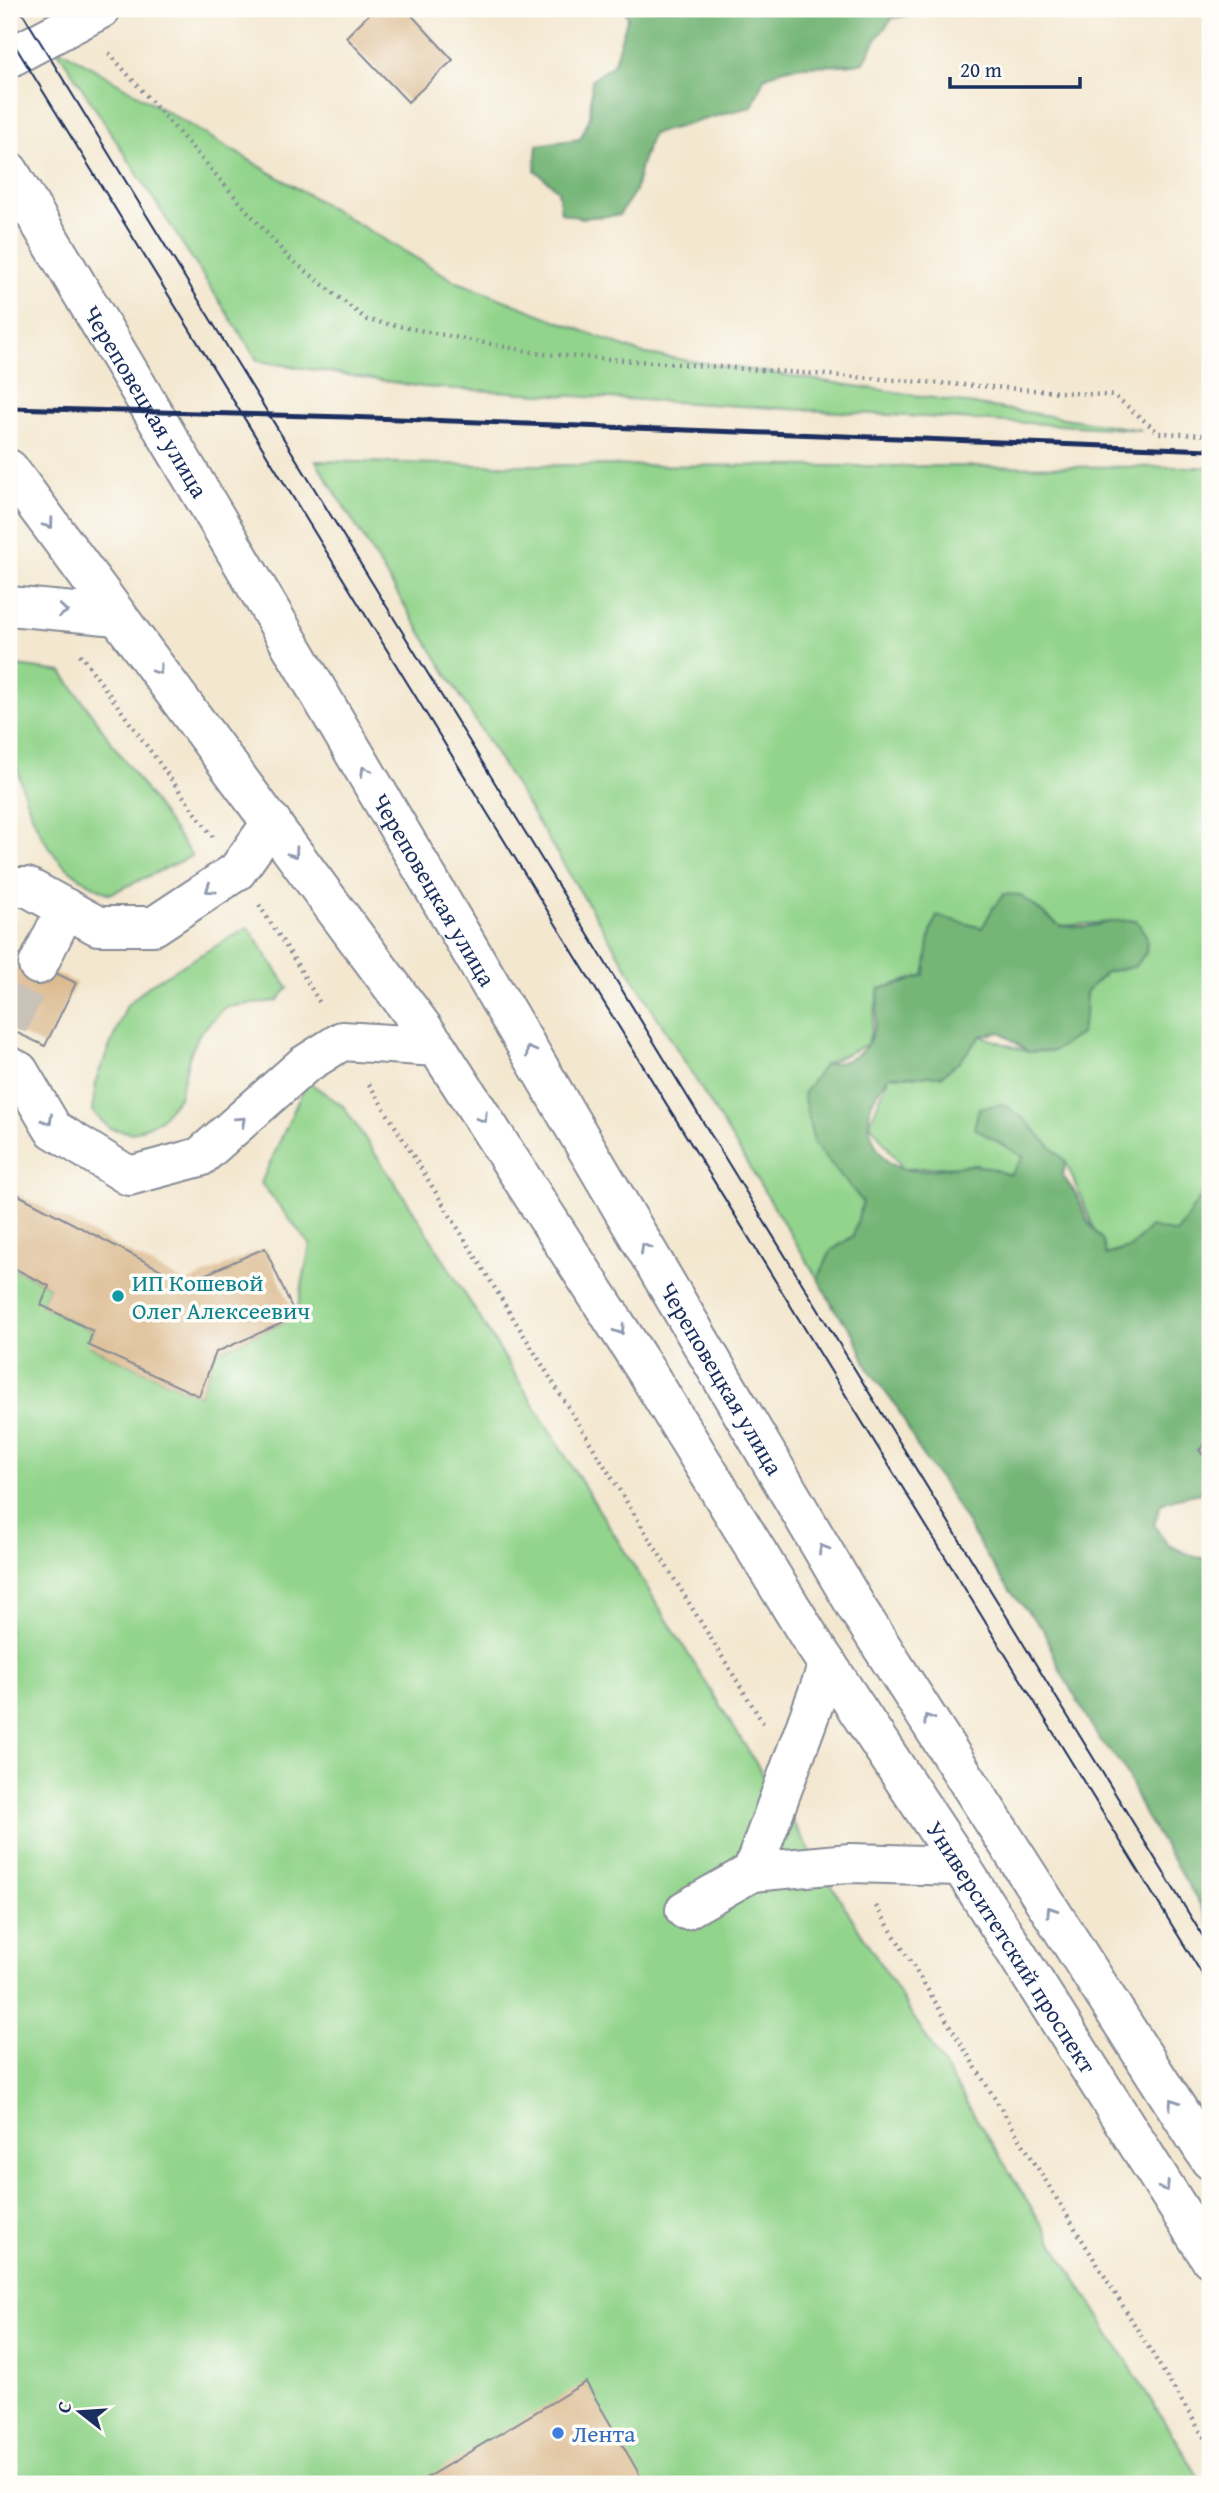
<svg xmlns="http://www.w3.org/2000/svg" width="1219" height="2493" font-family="'Gentium Book Plus',serif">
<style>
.green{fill:#92d48b;stroke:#568274;stroke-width:2}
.forest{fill:#75b677;stroke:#48726a;stroke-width:2}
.building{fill:#dcbb91}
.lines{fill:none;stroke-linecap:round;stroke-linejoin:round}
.minor-tunnel{stroke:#c8c2b8;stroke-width:38;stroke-dasharray:38 19;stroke-linecap:butt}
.minor-casing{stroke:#878b96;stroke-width:42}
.highway-casing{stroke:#878b96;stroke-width:42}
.path{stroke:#878b96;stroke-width:4.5;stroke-dasharray:2 5;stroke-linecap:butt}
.minor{stroke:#fff;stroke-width:38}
.highway{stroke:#fff;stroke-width:38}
.tram{stroke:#1b2f5e;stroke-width:2}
.rail{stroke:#1b2f5e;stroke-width:5}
.oneway{stroke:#8d97ae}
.culture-dot{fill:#0f9aa8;stroke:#fdfcf7;stroke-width:2.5}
.shop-dot{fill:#3f7fe0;stroke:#fdfcf7;stroke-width:2.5}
.labels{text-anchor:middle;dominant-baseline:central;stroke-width:7;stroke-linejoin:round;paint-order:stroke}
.street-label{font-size:24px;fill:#1b2f5e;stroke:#fdfcf7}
.culture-label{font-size:24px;fill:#0d838f;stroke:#fdfcf7;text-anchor:start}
.shop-label{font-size:24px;fill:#366cbe;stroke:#fdfcf7;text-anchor:start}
</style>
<rect width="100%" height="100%" fill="#fdfcf7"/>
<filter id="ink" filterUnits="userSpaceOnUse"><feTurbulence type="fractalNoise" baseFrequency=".0143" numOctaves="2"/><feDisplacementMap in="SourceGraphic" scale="14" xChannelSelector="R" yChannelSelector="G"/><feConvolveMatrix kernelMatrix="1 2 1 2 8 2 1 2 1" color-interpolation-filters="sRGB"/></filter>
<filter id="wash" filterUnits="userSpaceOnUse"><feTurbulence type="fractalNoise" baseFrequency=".00686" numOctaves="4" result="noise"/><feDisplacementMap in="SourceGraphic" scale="28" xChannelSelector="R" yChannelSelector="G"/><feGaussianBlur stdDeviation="1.57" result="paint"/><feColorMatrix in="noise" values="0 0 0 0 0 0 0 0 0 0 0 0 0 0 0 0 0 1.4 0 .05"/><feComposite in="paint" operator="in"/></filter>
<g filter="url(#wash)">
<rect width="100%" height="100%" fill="#f3e7cf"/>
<g class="green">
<path d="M55,46L455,281L640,353L1142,430L423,387L258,361Z"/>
<path d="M316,461L483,465L1210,467V1186L1176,1233L1105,1255L1066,1162L1024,1157L1010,1175L976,1165L903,1169L870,1123L889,1076H941L981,1036L1028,1052L1106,972L1136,920L1060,926L1020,895L982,928L937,916L924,975L879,989L868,1044L825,1064L863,1202L853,1236L831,1251L818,1279Z"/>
<path d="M9,665L62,672L192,856L110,894C93,886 74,876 61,862C31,831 16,772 9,729C6,709 9,686 9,665Z"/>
<path d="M248,927L288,988L277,1001L225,1007L199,1034L190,1054L179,1097L160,1120L133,1133L109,1128L92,1111L97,1077L127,1005L151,984Z"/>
<path d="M307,1081L343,1106L411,1207L1203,2484H9V1279L14,1268L49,1286L41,1305L93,1331L89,1346L199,1396L216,1352L296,1317L310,1245L261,1183Z"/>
</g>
<g class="forest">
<path d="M624,9H934L922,13L893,18L877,38L864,62C838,69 811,62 785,69C778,71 771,75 764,78L752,107C718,114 686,126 652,134L641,165L635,191L619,215L580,218L561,213L558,190L535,170L537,145L580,139L590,117L592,79L613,65L628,17Z"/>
<path d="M1004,894L1020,895L1060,926L1086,927L1115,921L1136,920L1147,937L1146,953L1134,967L1106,972L1086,992L1085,1016L1080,1034L1054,1051L1028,1052L1001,1032L981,1036L959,1062L941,1076H889C884,1083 878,1090 874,1098C861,1122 876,1163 903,1169C925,1174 951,1165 973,1165C985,1165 999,1172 1010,1175L1023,1157L974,1128L979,1108L1003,1104L1023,1118L1066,1162L1062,1175L1076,1194L1088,1222L1103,1241L1106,1255L1130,1248L1150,1227L1176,1233C1189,1217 1196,1200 1210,1185V1439L1199,1450L1210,1463V1490C1194,1496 1177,1496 1161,1504L1154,1525L1168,1545L1195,1557L1210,1559V1925L1200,1904L1145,1815L1123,1766L1099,1739L1061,1672L1043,1629L1010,1591L987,1557L946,1488L920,1452L898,1409L869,1370L854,1334L835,1310L818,1279L831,1251L853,1236L863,1202L814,1144L803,1094L825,1064C874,1062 876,1029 879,989L904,983L924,975C929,954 927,935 937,916L982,928L993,908Z"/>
</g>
<g id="blocks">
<g class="building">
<path d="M374,9H406L453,60L408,102L346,37Z"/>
<path d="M9,950L76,983L45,1046L9,1029Z"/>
<path d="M9,1190L186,1283L265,1248L296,1317L216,1352L199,1396L88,1345L93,1331L41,1305L49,1286L14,1268L9,1279Z"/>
<path d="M1210,1439V1463L1199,1450Z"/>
<path d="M586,2382L645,2484H416Z"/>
</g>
</g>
</g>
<g filter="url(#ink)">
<use href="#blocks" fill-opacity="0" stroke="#878b96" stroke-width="2"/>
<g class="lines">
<path class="minor-tunnel" d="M9,1024L38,965"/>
<g class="minor-casing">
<g id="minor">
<path d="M9,58L101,9"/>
<path d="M9,606L117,616"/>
<path d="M9,887H27L98,926H154L237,871L272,822"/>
<path d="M38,965L66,908"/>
<path d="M9,1066L19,1071L53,1129L129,1176L200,1157L304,1065L342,1041L437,1047"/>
<path d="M752,1872L850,1863L961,1866"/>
<path d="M685,1910L752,1872L828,1665"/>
</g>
</g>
<g class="highway-casing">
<g id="highway">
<path id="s1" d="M9,171L216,518L857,1608L1210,2160"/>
<path id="s2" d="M9,469L437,1047L648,1374L810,1638L961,1866L1210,2258"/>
</g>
</g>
<g class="path">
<path d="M109,53L287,256L367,320L542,354L1115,396L1159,433L1210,435"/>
<path d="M80,654L213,837"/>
<path d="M259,905L291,954L321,1005"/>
<path d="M369,1084L763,1723"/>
<path d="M876,1906L1210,2447"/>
</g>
<use href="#minor" class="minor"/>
<use href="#highway" class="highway"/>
<g class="tram">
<path d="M20,9L1210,1948"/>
<path d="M9,36L1210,1987"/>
</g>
<path class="rail" d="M9,408L346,417L1210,450"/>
</g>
<defs><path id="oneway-chevron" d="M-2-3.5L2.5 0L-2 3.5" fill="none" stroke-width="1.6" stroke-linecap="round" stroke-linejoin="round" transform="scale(1.75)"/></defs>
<g class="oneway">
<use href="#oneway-chevron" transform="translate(49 524) rotate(54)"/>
<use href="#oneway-chevron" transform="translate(63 611) rotate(5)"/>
<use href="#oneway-chevron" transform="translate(158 670) rotate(53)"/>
<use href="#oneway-chevron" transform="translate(365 771) rotate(-120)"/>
<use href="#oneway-chevron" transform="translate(294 853) rotate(54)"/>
<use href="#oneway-chevron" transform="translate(210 889) rotate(146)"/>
<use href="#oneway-chevron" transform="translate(530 1051) rotate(-120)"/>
<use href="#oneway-chevron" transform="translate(483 1118) rotate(57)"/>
<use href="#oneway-chevron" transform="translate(48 1120) rotate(59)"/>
<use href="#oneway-chevron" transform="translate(241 1121) rotate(-42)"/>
<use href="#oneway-chevron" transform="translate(645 1248) rotate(-120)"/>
<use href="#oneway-chevron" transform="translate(620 1330) rotate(57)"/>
<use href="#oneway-chevron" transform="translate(823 1549) rotate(-120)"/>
<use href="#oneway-chevron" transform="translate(928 1719) rotate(-123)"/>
<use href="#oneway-chevron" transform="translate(1051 1911) rotate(-123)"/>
<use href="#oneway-chevron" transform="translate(1173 2103) rotate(-123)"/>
<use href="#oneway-chevron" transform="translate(1165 2187) rotate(58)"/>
</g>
</g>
<circle class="culture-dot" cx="118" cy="1296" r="7"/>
<circle class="shop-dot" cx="558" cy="2433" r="7"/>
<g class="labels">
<g class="street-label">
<text stroke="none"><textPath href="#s1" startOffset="268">Череповецкая улица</textPath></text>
<text stroke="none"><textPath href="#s1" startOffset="835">Череповецкая улица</textPath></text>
<text stroke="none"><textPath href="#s1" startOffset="1402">Череповецкая улица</textPath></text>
<text stroke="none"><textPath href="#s2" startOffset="1787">Университетский проспект</textPath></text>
</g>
<g class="culture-label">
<text x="132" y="1282">ИП Кошевой<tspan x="132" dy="28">Олег Алексеевич</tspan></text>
</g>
<g class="shop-label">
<text x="572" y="2433">Лента</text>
</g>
</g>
<rect width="1219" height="2493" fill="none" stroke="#fdfcf7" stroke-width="35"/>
<g transform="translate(80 2412) rotate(287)" stroke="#fdfcf7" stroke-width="5" paint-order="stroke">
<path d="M0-5L12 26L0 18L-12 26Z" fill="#1b2f5e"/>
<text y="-10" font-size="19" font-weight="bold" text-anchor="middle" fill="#1b2f5e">С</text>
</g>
<path d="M950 77v10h130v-10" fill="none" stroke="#1b2f5e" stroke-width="3.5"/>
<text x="960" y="77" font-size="21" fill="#1b2f5e" stroke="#fdfcf7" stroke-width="5" paint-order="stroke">20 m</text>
</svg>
